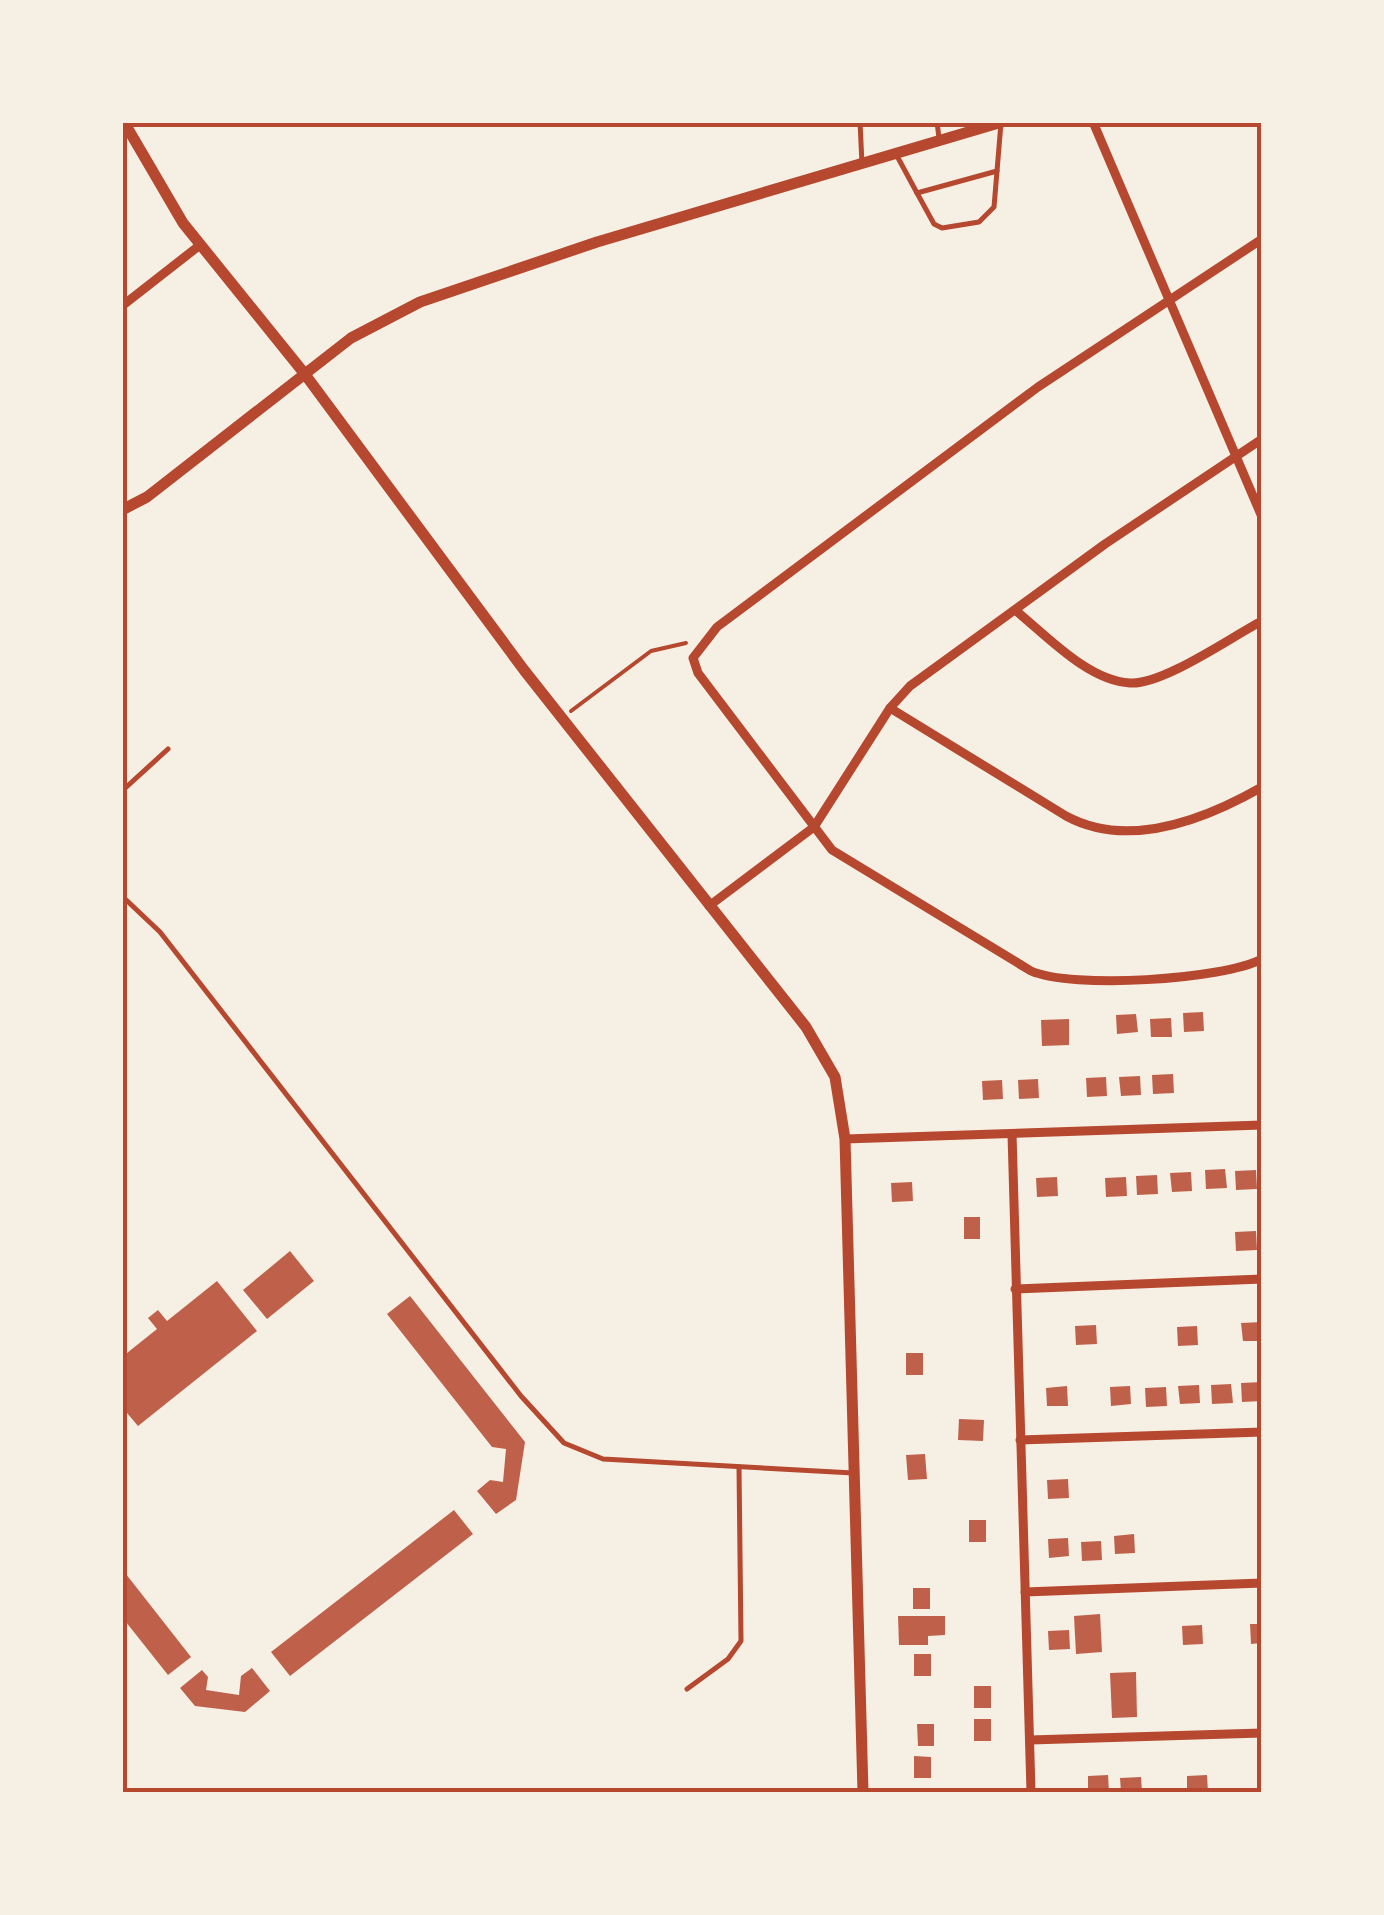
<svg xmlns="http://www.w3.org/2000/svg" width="1384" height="1915" font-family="'Fira Sans Condensed',sans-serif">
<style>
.building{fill:#bf614a}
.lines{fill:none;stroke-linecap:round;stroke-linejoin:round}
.path{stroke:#b5482f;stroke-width:4}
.service{stroke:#b5482f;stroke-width:5}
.minor{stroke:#b5482f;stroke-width:9}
.tertiary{stroke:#b5482f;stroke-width:11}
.neatline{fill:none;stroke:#b5482f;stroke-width:4}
</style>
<rect width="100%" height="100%" fill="#f6efe4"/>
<g class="building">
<path d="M1203,1012L1204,1031L1184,1032L1183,1013Z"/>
<path d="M1136,1014L1138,1032L1117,1034L1116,1015Z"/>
<path d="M1171,1018L1172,1037H1151L1150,1019Z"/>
<path d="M1069,1019V1045L1042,1046L1041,1020Z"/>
<path d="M1173,1074L1174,1093L1153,1094L1152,1075Z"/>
<path d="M1140,1076L1141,1095L1121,1096L1119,1077Z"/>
<path d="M1106,1077L1107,1096L1087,1097L1086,1078Z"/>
<path d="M1038,1079L1039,1098L1019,1099L1018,1080Z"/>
<path d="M1002,1080L1003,1099L983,1100L982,1081Z"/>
<path d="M1225,1169L1227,1188L1206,1189L1205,1170Z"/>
<path d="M1256,1170L1257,1189L1236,1190L1235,1171Z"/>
<path d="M1191,1172L1192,1191L1172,1192L1170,1173Z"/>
<path d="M1157,1175L1158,1194L1137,1195L1136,1176Z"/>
<path d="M1057,1177L1058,1196L1037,1197L1036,1178Z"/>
<path d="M1126,1177L1127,1196L1106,1197L1105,1178Z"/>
<path d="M912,1182L913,1201L892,1202L891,1183Z"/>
<rect x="964" y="1217" width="16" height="22"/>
<path d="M1256,1231L1257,1250L1236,1251L1235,1232Z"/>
<path d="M290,1251L314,1281L267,1319L243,1290Z"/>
<path d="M217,1281L257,1331L138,1426L122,1407V1357L157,1329L148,1318L158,1310L167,1321Z"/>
<path d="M410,1296L525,1442L516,1500L496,1514L477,1491L490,1480L503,1482L506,1449L492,1447L387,1314Z"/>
<path d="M1262,1322V1341H1243L1241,1323Z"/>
<path d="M1096,1325L1097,1344L1076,1345L1075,1326Z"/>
<path d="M1197,1326L1198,1345L1178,1346L1177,1327Z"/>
<rect x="906" y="1353" width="17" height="22"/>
<path d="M1262,1382V1401L1242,1402L1241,1383Z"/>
<path d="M1231,1384L1233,1403L1212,1404L1211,1385Z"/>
<path d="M1199,1385L1200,1403L1180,1404L1178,1386Z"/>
<path d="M1067,1386L1068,1406H1047L1046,1388Z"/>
<path d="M1130,1386L1131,1404L1111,1406L1110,1387Z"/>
<path d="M1166,1387L1167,1406L1146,1407L1145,1388Z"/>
<path d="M959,1419L984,1420L983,1441L958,1440Z"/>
<path d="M925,1454L927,1479L908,1480L906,1455Z"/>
<path d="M1068,1479L1069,1498L1048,1499L1047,1480Z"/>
<path d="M454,1510L473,1534L290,1676L271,1652Z"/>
<rect x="969" y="1520" width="17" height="22"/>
<path d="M1134,1534L1135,1553L1115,1554L1114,1536Z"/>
<path d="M1068,1538L1069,1556L1049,1558L1048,1539Z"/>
<path d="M1101,1541L1102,1560L1082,1561L1081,1542Z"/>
<path d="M122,1569L191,1657L168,1675L122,1617Z"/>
<rect x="913" y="1588" width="17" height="21"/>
<path d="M1100,1614L1102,1652L1076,1654L1074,1616Z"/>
<path d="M898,1616H945V1635L928,1636V1645H899Z"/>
<path d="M1250,1624H1262V1643L1251,1644Z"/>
<path d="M1202,1625L1203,1644L1183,1645L1182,1626Z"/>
<path d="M1069,1630L1070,1649L1049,1650L1048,1631Z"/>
<rect x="914" y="1654" width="17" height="22"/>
<path d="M252,1668L270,1691L245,1712L195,1706L180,1688L202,1670L208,1677L206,1690L239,1695L241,1676Z"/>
<path d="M1136,1672L1137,1717L1112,1718L1110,1673Z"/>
<rect x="974" y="1686" width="17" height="22"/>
<rect x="974" y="1719" width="17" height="22"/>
<path d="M917,1724H934V1746H918Z"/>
<path d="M914,1756L931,1757V1778H914Z"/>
<path d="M1108,1775L1109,1792H1088V1776Z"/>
<path d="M1207,1775L1208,1792H1187V1776Z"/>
<path d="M1141,1777L1142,1792H1121L1120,1778Z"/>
</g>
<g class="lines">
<path class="path" d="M571,711L651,651L686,643"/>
<g class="service">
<path d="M860,122L862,164"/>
<path d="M937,122L939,138"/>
<path d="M897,156L917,193L997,171L1001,123"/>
<path d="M917,193L934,224L942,228L979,222L994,207L997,171"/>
<path d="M122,791L168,749"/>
<path d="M122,896L160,932L521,1396L564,1443L603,1459L853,1473"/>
<path d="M687,1689L728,1659L741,1641L739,1467"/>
</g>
<g class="minor">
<path d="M1093,122L1262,517"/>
<path d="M1262,239L1038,387L717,627L693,658L698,673L832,850L1031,971C1072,989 1222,980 1262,959"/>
<path d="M122,306L200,245"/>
<path d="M1015,610C1046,635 1088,681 1130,683C1163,685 1231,637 1262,621"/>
<path d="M890,708L1066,816C1129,850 1206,819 1262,787"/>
<path d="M709,906L814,827L890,708L910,686L1105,544L1262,439"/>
<path d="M1012,1134L1031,1792"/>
<path d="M845,1139L1262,1125"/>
<path d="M1015,1289L1262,1279"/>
<path d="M1020,1440L1262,1432"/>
<path d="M1025,1592L1262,1583"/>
<path d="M1030,1740L1262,1733"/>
</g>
<g class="tertiary">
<path d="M124,122L183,223L304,373L524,670L806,1027L835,1077L845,1139L863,1792"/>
<path d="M122,510L147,497L351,338L420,302L597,242L1002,122"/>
</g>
</g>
<rect width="1384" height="1915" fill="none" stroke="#f6efe4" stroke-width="250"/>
<rect x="125" y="125" width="1134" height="1665" class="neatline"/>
</svg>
